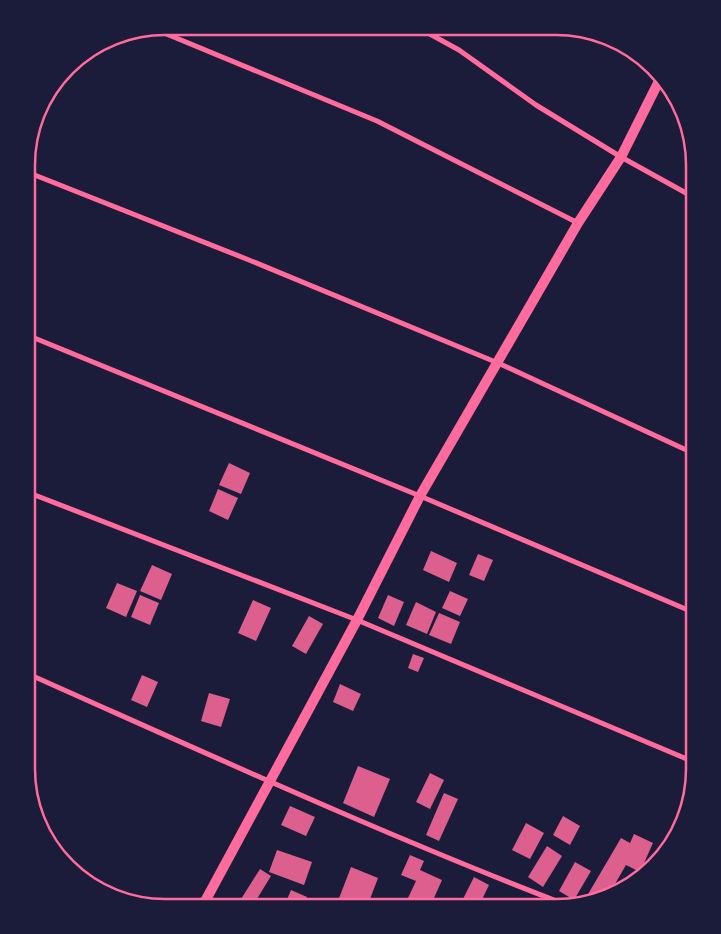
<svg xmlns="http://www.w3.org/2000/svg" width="721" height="934" font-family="'Source Sans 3',sans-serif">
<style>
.building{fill:#dd5f8e}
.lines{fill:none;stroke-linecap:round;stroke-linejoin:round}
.minor{stroke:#ff6b9d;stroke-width:5}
.secondary{stroke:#ff6b9d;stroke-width:10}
.rim{fill:none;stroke:#ff6b9d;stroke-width:2.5}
</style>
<rect width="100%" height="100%" fill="#1b1b3a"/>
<g class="building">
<path d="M229,463L250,473L241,494L219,485Z"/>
<path d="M218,489L238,498L228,520L209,511Z"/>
<path d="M431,551L457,563L449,582L423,570Z"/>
<path d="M478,554L493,560L484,581L469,575Z"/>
<path d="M152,565L172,574L161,600L140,591Z"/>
<path d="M117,583L137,591L126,617L106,608Z"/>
<path d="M450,591L468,599L460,616L442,608Z"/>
<path d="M140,595L159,603L150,625L131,617Z"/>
<path d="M388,595L404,602L394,626L378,618Z"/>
<path d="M253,600L271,608L256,641L238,633Z"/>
<path d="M416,602L436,612L427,634L406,625Z"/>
<path d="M439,613L460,622L451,644L429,635Z"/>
<path d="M309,616L323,624L306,654L292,646Z"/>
<path d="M413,654L424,658L418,672L408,668Z"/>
<path d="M142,675L158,682L147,707L131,700Z"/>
<path d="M340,684L361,694L353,711L333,702Z"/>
<path d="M209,693L230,699L221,727L201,721Z"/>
<path d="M358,766L390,779L374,817L343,803Z"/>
<path d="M430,773L444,780L430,809L416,802Z"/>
<path d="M444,793L458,799L439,841L426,835Z"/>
<path d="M290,806L315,817L306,836L281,825Z"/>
<path d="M563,816L580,826L570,845L553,835Z"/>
<path d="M526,823L544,833L530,859L512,850Z"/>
<path d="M634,834L653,843L640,872L626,865L608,896L584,901L621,838L630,843Z"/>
<path d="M547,846L562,856L543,887L528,877Z"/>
<path d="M277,850L312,862L304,885L269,872Z"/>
<path d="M410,855L424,861L420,870L442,880L430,907L408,898L416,881L401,875Z"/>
<path d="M575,862L591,871L574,900L559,891Z"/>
<path d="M351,867L378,878L367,907H354L338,901Z"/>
<path d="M260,869L271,876L252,907H236Z"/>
<path d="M474,877L489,885L478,908L459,907Z"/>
<path d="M291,890L307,897L303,907H284Z"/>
<path d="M438,899L455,907H434Z"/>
<path d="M403,902L420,907H401Z"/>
</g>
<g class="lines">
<g class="minor">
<path d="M417,27L459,50L536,105L621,157L695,198"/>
<path d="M152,28L377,121L578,223"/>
<path d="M27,172L249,260L498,363L695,454"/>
<path d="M27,335L420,496L695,613"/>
<path d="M27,492L357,620L694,762"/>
<path d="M26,673C206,753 384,835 567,905"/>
<path d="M81,876L152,907"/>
</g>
<path class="secondary" d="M202,907L357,620L420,496L578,223L621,157L660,79"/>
</g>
<path d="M0 0H721V934H0ZM165 35H556A130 130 0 0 1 686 165V769A130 130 0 0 1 556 899H165A130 130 0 0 1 35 769V165A130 130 0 0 1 165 35Z" fill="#1b1b3a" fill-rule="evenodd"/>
<path class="rim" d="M165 35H556A130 130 0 0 1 686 165V769A130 130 0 0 1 556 899H165A130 130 0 0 1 35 769V165A130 130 0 0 1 165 35Z"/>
</svg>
